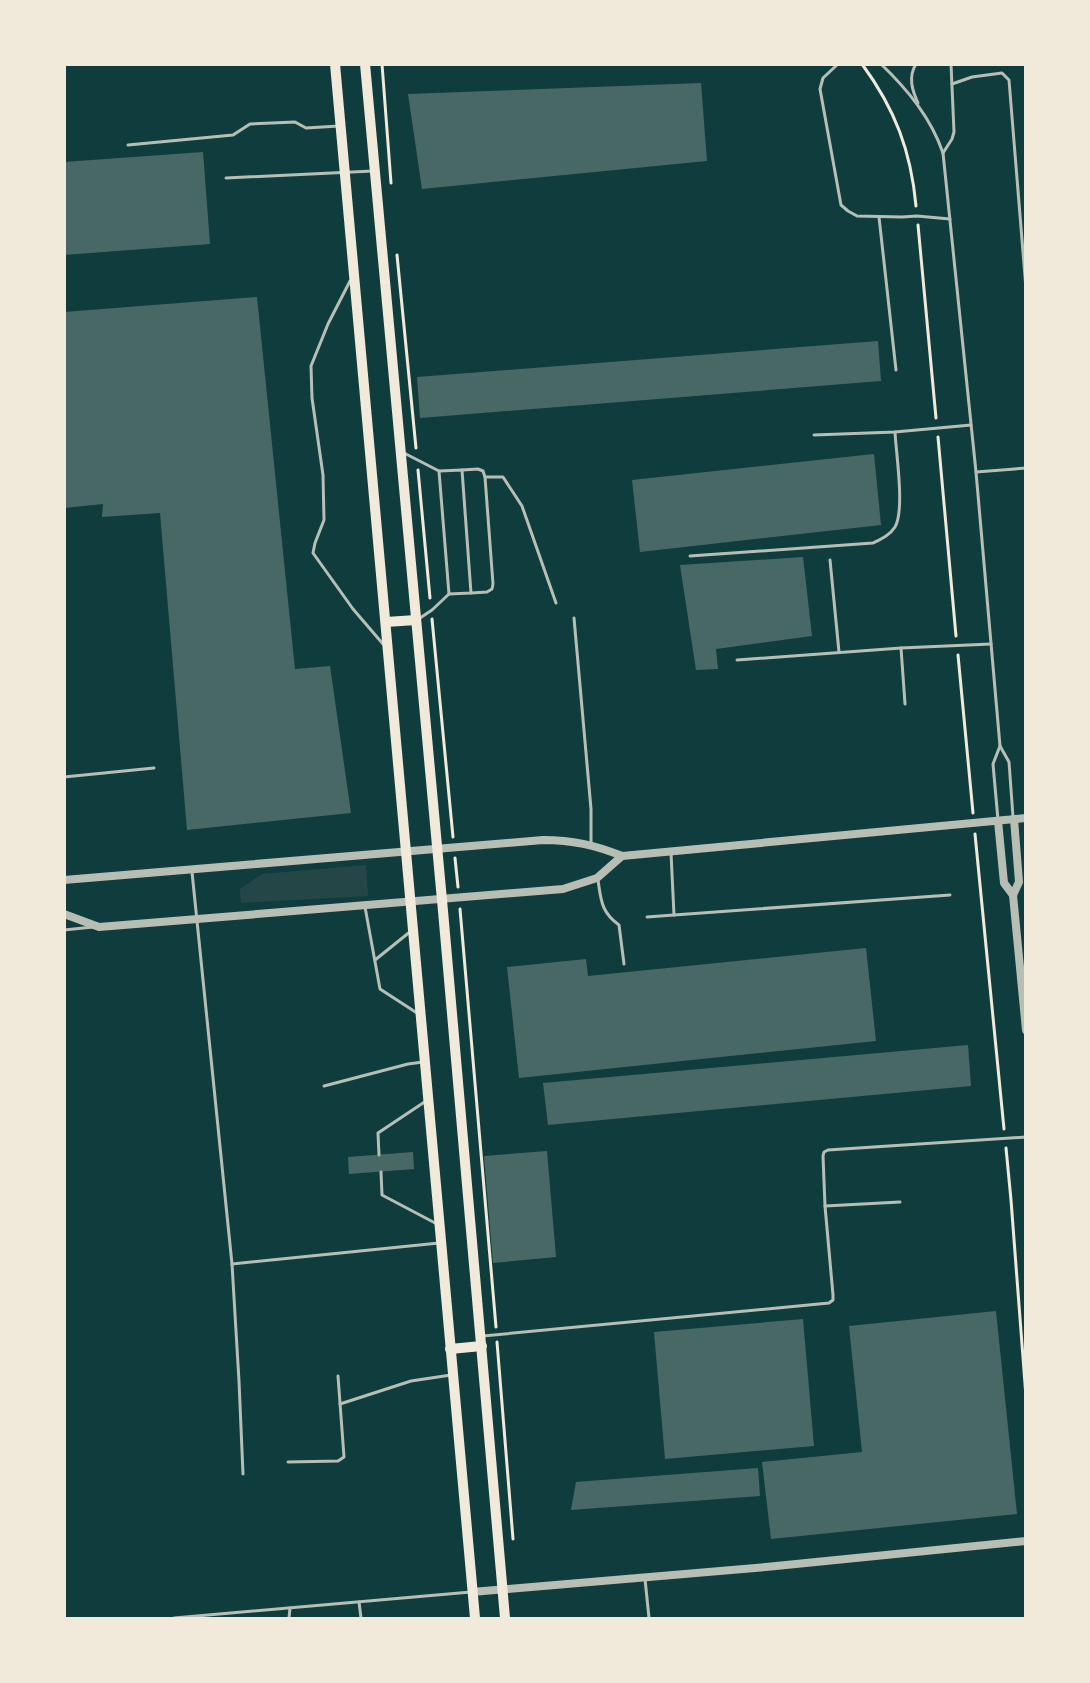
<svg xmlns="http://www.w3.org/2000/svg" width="1090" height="1683" font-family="Rubik,sans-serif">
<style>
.green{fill:#244646}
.building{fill:#486865}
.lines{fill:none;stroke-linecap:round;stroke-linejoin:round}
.path{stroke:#f1e9da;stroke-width:3}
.service{stroke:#b8beb3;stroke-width:3}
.tertiary{stroke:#b8beb3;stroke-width:8}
.primary{stroke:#f1e9da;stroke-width:10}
</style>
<rect width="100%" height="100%" fill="#0f3d3e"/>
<path class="green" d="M366,865L368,896L241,903L240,889L262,874Z"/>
<g class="building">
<path d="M701,83L707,161L422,189L408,94Z"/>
<path d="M203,152L210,244L64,255V162Z"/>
<path d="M257,297L295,669L330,666L351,813L187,830L160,513L102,517L103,504L64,508V312Z"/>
<path d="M878,341L881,381L420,418L417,377Z"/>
<path d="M874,454L881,525L640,552L632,480Z"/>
<path d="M803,557L812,636L716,649L718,669L696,670L680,565Z"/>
<path d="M866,948L876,1041L519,1078L507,967L586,959L588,976Z"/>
<path d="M968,1045L971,1086L548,1125L543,1083Z"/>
<path d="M547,1151L556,1257L493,1263L484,1156Z"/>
<path d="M413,1152L414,1169L349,1174L348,1157Z"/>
<path d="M996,1311L1017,1514L771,1539L762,1462L862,1452L849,1326Z"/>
<path d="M803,1319L814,1446L665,1459L654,1332Z"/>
<path d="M758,1468L760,1496L571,1510L576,1482Z"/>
</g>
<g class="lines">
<g class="path">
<path d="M382,64L391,183"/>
<path d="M862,64C895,109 911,151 916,206"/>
<path d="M918,225L936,418"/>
<path d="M397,255L416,448"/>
<path d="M938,437L956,636"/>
<path d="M418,470L430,598"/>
<path d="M432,619L453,837"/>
<path d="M958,655L973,813"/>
<path d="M975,834L1004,1129"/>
<path d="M455,858L458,887"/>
<path d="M460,909L496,1327"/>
<path d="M1006,1148L1011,1200L1026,1397"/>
<path d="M497,1342L513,1539"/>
</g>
<g class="service">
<path d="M838,64L823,78L820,89L841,205L848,211L857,216L902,217L917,216L950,219"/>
<path d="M881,64C908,90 931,118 943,153L976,472L1000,746L1009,762L1013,817"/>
<path d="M916,64C908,77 912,90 918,103"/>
<path d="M952,84L972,77L1002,73L1009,80L1026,289"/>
<path d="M128,145L233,135L250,124L295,122L306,128L339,126"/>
<path d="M943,153L952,139L954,132L951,64"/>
<path d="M226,178L373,171"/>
<path d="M879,217L896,370"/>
<path d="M350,281L328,324L311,366L312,398L323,475L324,520L315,543L313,553L353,609L383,644"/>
<path d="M814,435L895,432L971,425"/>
<path d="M404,453L439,471L449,594L432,610L420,618"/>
<path d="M462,470L478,469L483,471L485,477L493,584L492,589L487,592L471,593"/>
<path d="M439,471L462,470L471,593L449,594"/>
<path d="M976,472L1026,468"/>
<path d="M485,477H503L522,506L556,603"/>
<path d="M690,556L873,543C881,539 890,535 895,527C905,510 896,453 895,432"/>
<path d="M830,560L839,652"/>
<path d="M574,618L591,809V844"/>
<path d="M901,648L905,704"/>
<path d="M737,660L901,648L991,644"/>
<path d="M64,777L154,768"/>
<path d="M998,820L993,764L1000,746"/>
<path d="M671,853L674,915L950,895"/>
<path d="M192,872L232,1264L239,1381L243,1474"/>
<path d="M598,880C601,900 601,912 619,925L624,964"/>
<path d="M365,907L380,989L417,1013"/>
<path d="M647,917L674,915"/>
<path d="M64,930L93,927"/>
<path d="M375,960L411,931"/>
<path d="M324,1086L408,1064L423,1062"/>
<path d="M379,1155L378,1133L426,1101"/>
<path d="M381,1172L382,1195L437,1224"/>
<path d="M825,1206L900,1202"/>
<path d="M232,1264L439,1243"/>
<path d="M483,1336L829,1303L833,1300V1295L825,1206L823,1156L824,1152L828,1150L1026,1137"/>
<path d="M340,1404L411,1381L451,1375"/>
<path d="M288,1462L338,1461L344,1457L338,1376"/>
<path d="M645,1579L649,1618"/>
<path d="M359,1602L361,1618"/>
<path d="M174,1618L471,1592"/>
<path d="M289,1618L290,1608"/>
</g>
<g class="tertiary">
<path d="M1014,819L1019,882L1013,895L1026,1030"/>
<path d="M998,821L1004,883L1013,895"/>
<path d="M64,880L543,840C572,840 595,845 622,856L1026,818"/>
<path d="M64,914L99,927L563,889L597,878L622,856"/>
<path d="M472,1592L766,1567L1026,1541"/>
</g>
<g class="primary">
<path d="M335,64L475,1618"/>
<path d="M365,64L443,911L505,1618"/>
<path d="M386,622L416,620"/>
<path d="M450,1349L482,1346"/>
</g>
</g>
<rect width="1090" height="1683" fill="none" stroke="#f1e9da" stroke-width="132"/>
</svg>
